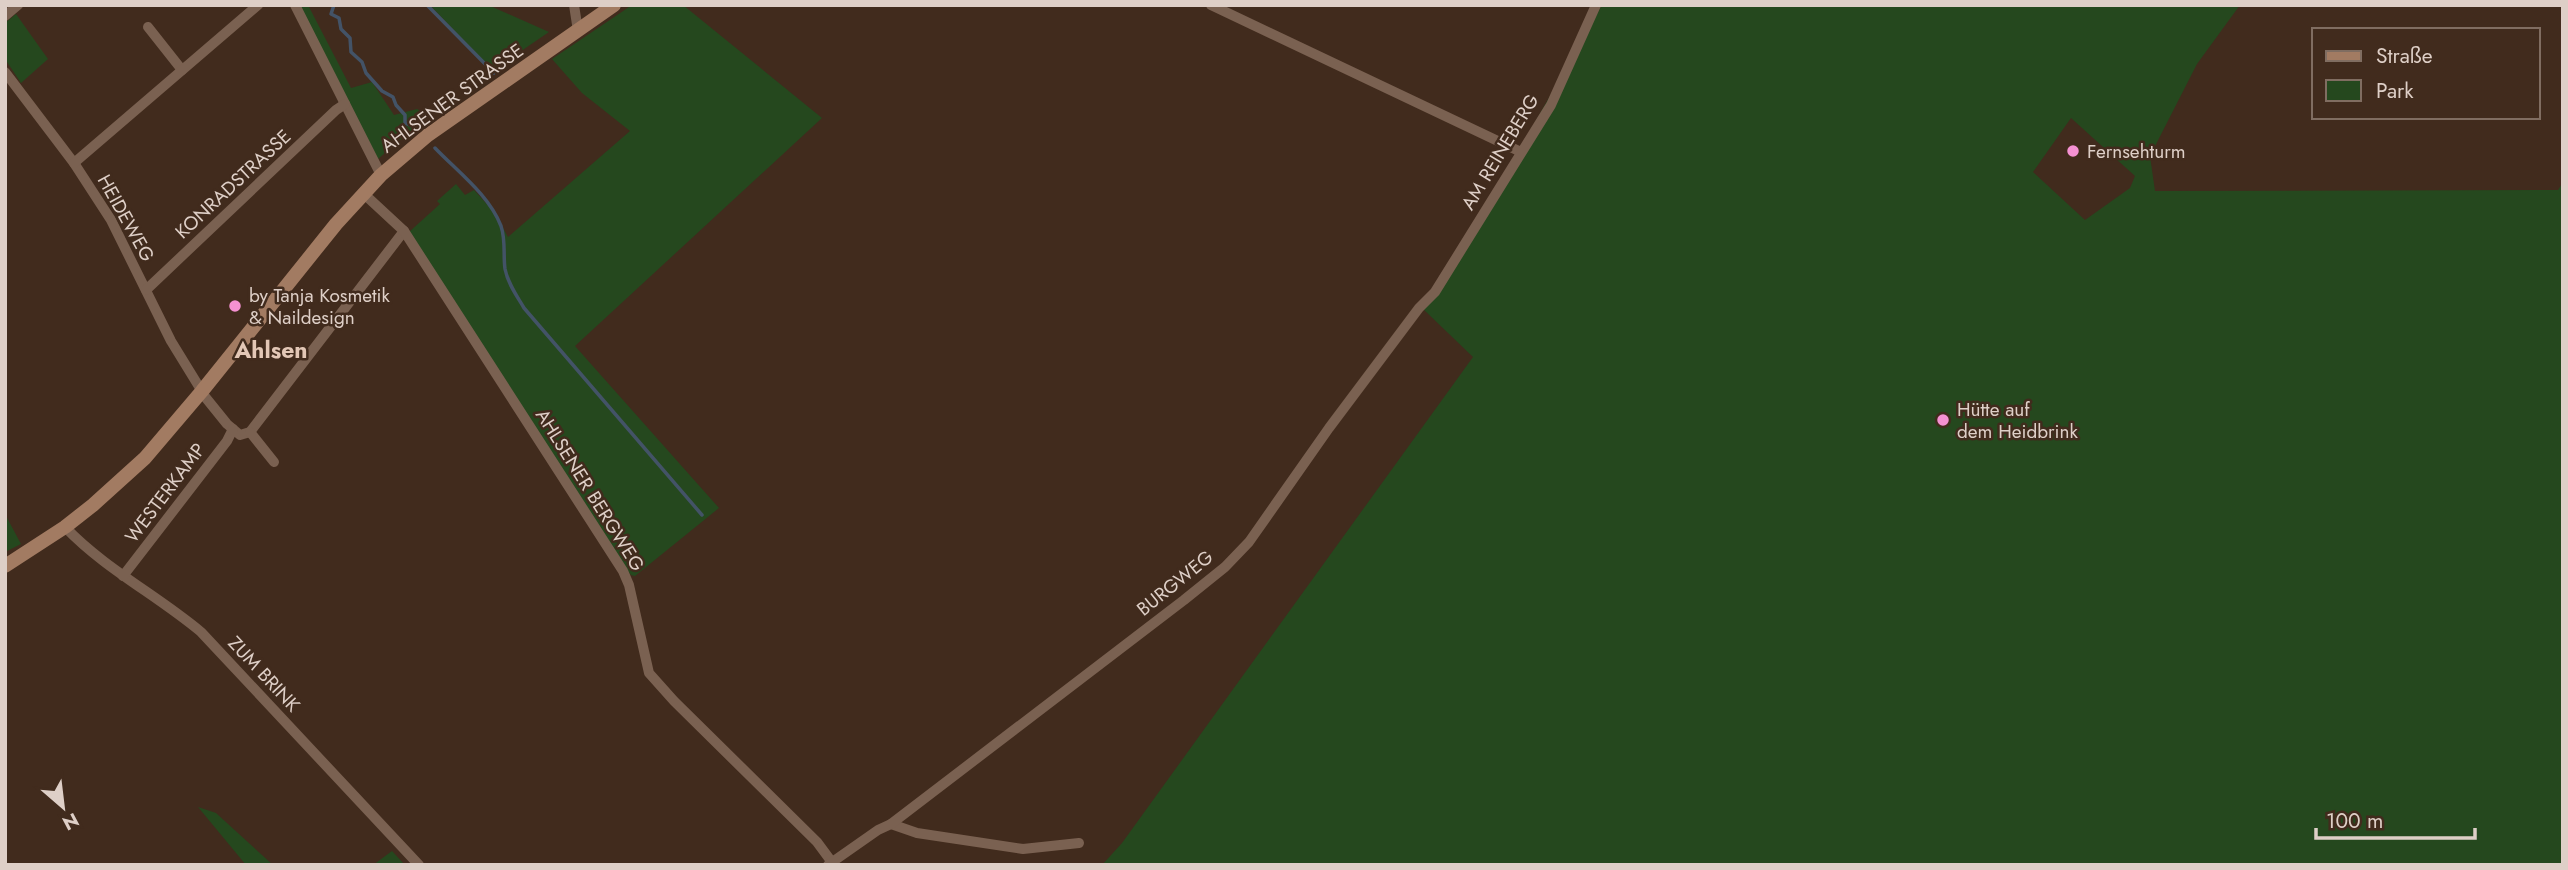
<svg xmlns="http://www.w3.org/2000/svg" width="2568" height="870" font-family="Jost,sans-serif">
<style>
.green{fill:#25481e;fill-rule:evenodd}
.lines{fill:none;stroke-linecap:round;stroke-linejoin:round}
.stream{stroke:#435367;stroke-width:3.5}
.minor{stroke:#7a6151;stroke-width:10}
.secondary{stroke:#a27b62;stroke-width:14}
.poi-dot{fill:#f591d2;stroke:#412b1d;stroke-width:2.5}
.labels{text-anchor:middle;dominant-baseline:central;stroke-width:5;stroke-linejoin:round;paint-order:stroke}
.street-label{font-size:19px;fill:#decfc7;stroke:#412b1d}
.poi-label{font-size:19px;fill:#decfc7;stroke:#412b1d;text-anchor:start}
.quarter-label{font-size:23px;font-weight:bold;fill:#e3c7b6;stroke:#412b1d}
</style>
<rect width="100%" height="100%" fill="#412b1d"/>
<g class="green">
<path d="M299,5H308L351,88L372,82L394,115L417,109L429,115L378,159Z"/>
<path d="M430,5H488L549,32L492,71Z"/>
<path d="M632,5H683L822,118L575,346L719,508L635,576L631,575L626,569L409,232L440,204L437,201L456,184L465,195L474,190L495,213L508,237L630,131L582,93L552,59Z"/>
<path d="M1602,5H2240L2197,64L2150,156L2155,191L2558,190L2563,182V865H1102L1122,843L1473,357L1422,308L1437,293ZM2071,118L2135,176L2130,188L2085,220L2033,172Z"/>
<path d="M16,14L48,59L21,83L5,59V23Z"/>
<path d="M5,514L21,544L5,552Z"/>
<path d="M198,807L216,813L273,865H246Z"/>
<path d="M392,851L405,865H373Z"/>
</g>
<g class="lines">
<g class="stream">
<path d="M334,5L331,14L339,18L341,29L350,38L351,52L362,62L366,73L382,91L393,97L396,105L405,115V123L413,126"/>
<path d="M427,5L494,73"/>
<path d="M435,148C458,172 489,195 501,226C506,241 503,255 505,269C508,284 517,296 524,308L702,515"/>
</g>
<g class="minor">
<path d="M295,5L381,175"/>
<path d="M574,5L578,31"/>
<path d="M1211,5L1521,152"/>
<path d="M5,16L18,5"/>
<path d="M148,27L182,70"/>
<path d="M5,72L74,163L111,220L171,341L206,398L227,424L240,435L250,432L404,231"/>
<path d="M74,163L258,5"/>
<path d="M363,193L404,231L623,571L629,585L649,673L674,701L817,842L834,865"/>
<path d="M146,290L336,110L345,104"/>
<path d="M250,432L274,462"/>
<path d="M65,527C105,569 157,595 201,632L419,865"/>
<path d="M123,576L227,441L233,429"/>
<path d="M891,824L917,833L1023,849L1079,843"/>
<path d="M828,865L878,830L891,824L1184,600L1225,567L1249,542L1329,428L1419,308L1435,292L1551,105L1596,5"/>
</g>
<path class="secondary" d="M5,566L65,527L93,505L145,458L202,391L336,224L381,175L428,135L614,5"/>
</g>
<g class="poi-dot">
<circle cx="2073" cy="151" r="7"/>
<circle cx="235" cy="306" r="7"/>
<circle cx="1943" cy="420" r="7"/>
</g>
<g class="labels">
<g class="street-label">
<text transform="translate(452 98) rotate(-36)">AHLSENER STRASSE</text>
<text transform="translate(1500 152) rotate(-59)">AM REINEBERG</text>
<text transform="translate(233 184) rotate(-43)">KONRADSTRASSE</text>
<text transform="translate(126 218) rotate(61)">HEIDEWEG</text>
<text transform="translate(590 490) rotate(58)">AHLSENER BERGWEG</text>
<text transform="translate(165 493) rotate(-53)">WESTERKAMP</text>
<text transform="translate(1175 583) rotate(-39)">BURGWEG</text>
<text transform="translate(264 674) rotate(47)">ZUM BRINK</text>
</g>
<g class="poi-label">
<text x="2087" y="151">Fernsehturm</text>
<text x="249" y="295">by Tanja Kosmetik<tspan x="249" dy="22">&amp; Naildesign</tspan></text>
<text x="1957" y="409">Hütte auf<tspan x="1957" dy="22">dem Heidbrink</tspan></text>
</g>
<g class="quarter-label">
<text x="271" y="350">Ahlsen</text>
</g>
</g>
<rect width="2568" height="870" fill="none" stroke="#decfc7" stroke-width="14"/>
<rect x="2312" y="28" width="228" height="91" fill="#412b1d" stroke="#806d61" stroke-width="2"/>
<rect x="2326" y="51" width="35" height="10" fill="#a27b62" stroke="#806d61" stroke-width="2"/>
<text x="2376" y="63" font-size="21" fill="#decfc7">Straße</text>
<rect x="2326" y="80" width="35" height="21" fill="#25481e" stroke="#806d61" stroke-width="2"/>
<text x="2376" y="98" font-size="21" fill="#decfc7">Park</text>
<g transform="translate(63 807) rotate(152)" stroke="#412b1d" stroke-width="5" paint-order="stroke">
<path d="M0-5L12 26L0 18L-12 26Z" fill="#decfc7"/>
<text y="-10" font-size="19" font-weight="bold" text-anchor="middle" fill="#decfc7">N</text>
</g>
<path d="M2316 828v10h159v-10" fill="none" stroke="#decfc7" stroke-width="3.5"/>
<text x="2326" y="828" font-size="21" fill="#decfc7" stroke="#412b1d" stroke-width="5" paint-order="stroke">100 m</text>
</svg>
